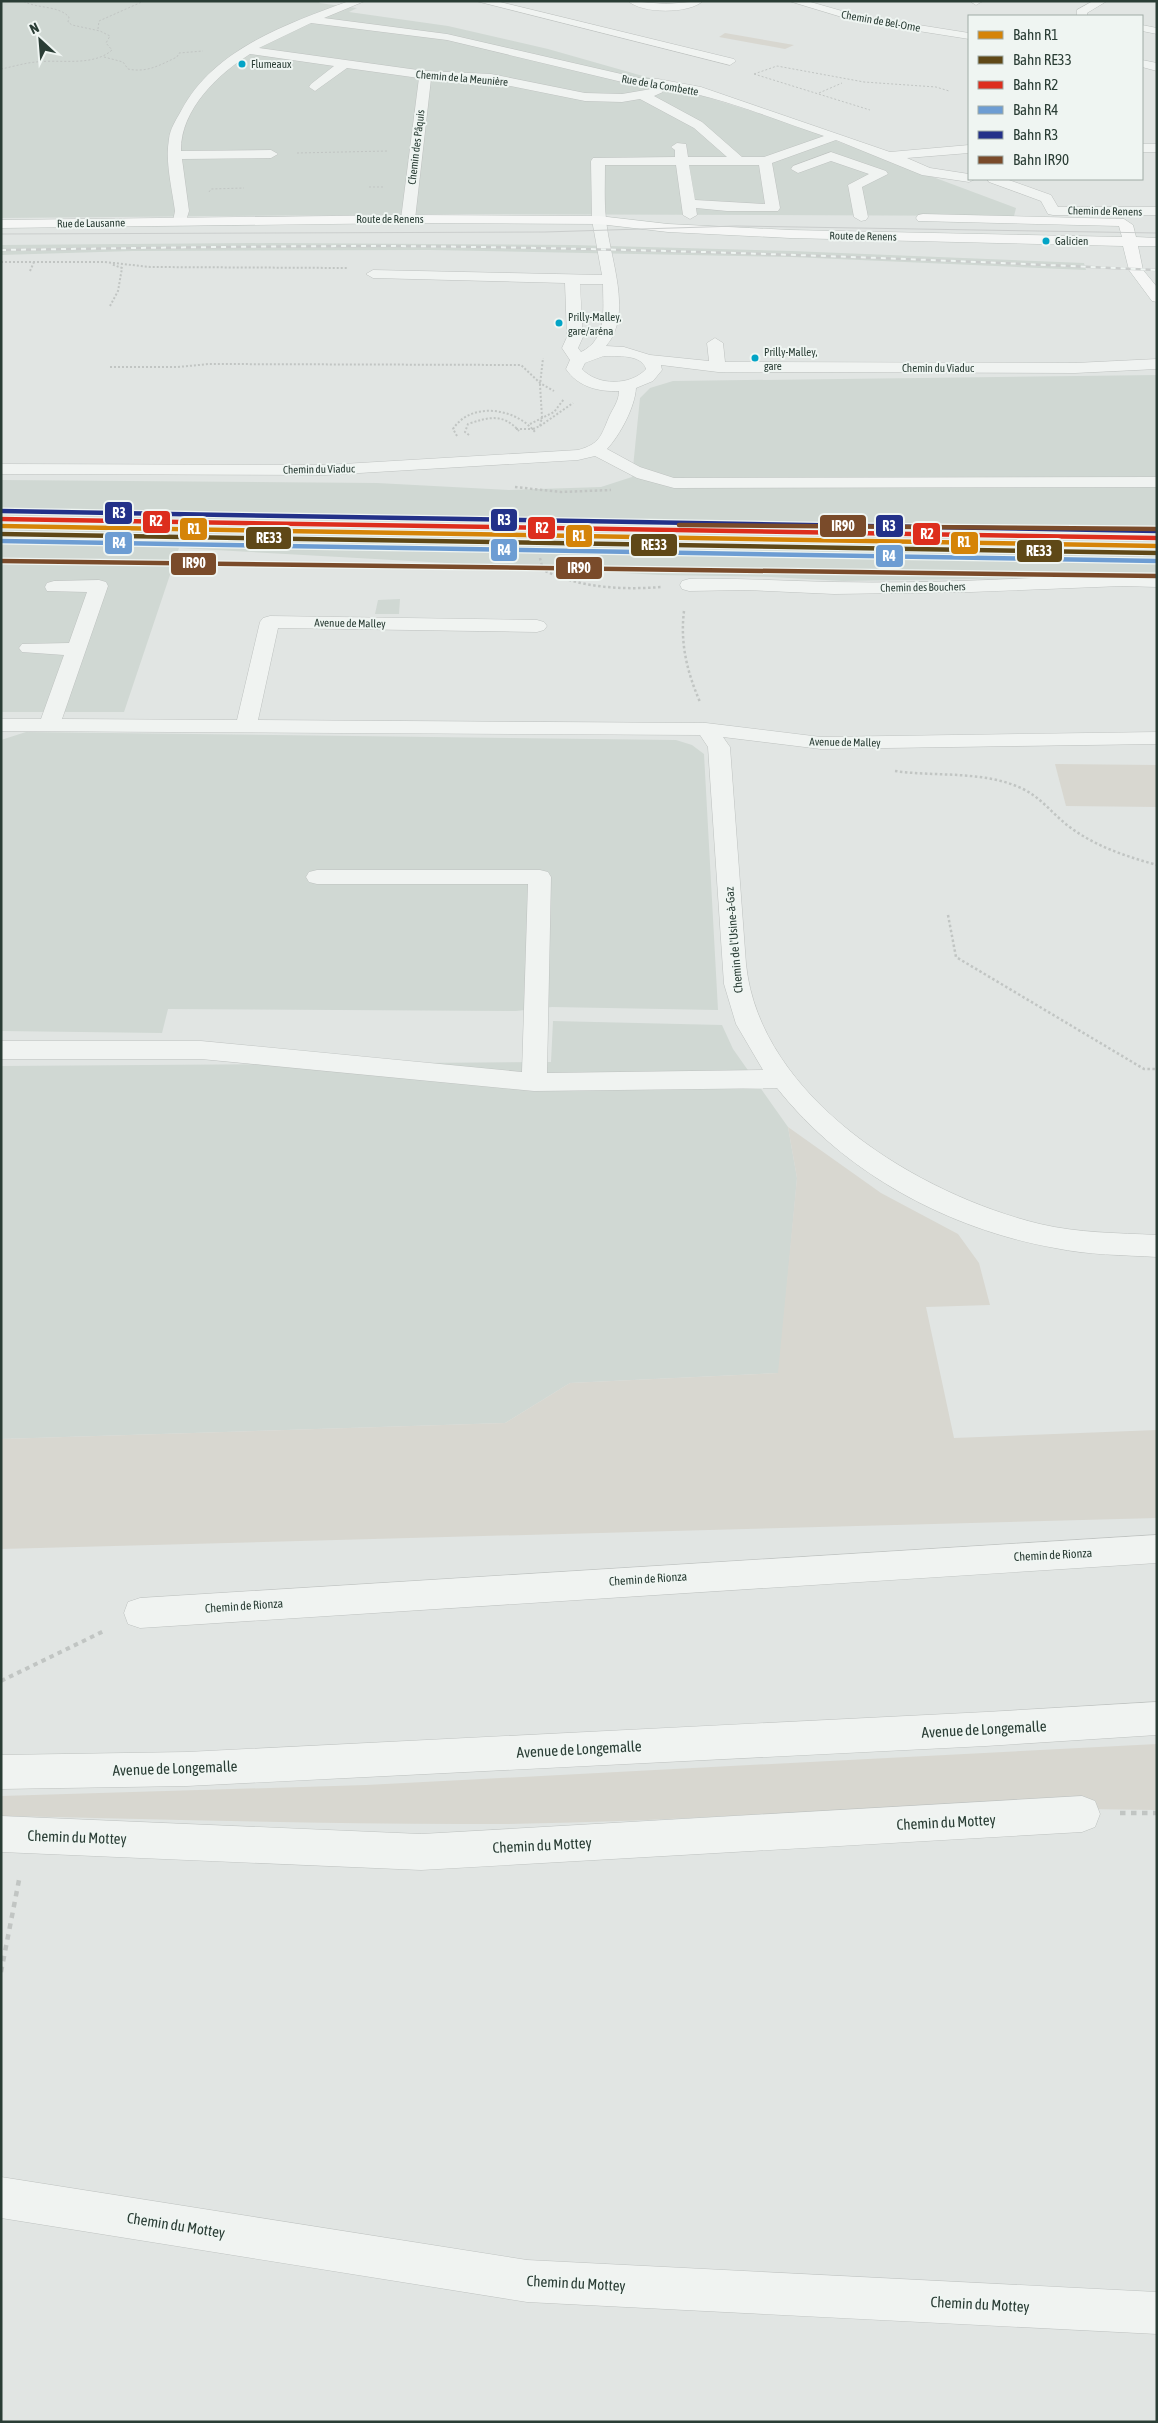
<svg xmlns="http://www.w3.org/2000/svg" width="1158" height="2423" font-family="'Asap Condensed',sans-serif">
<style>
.built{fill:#d0d8d3}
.green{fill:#d8d7d0}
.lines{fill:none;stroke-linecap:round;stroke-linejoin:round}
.minor-casing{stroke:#bec2c0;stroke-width:1}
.major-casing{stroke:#bcc2bf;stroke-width:1}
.path-far4{stroke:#c1c5c3;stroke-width:1;stroke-dasharray:2 2;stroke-linecap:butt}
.path-far3{stroke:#c1c5c3;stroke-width:2;stroke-dasharray:2 2;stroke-linecap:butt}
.path-far2{stroke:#c1c5c3;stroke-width:2.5;stroke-dasharray:2.5 2.5;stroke-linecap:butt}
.path-far1{stroke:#c1c5c3;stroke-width:4;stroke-dasharray:4.5 4.5;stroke-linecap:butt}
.path{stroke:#c1c5c3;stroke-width:4.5;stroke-dasharray:5.5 5.5;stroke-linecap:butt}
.minor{fill:#f0f3f1;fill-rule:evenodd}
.major{fill:#f5f6f5;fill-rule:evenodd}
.tram{stroke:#cacdcc;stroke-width:1}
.rail-casing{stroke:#cacdcc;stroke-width:2.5}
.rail{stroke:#eff5f2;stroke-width:2;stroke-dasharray:5;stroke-linecap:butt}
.path-bridge{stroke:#c1c5c3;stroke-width:2;stroke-dasharray:2 2;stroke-linecap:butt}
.rail-1-casing{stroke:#eff5f2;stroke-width:7}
.rail-2-casing{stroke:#eff5f2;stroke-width:7}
.rail-3-casing{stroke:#eff5f2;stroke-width:7}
.rail-4-casing{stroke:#eff5f2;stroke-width:7}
.rail-5-casing{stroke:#eff5f2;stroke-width:7}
.rail-6-casing{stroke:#eff5f2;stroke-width:7}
.rail-1{stroke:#d58408;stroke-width:4.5}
.rail-2{stroke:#5f4817;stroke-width:4.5}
.rail-3{stroke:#dd2e1d;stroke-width:4.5}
.rail-4{stroke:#6d9dd3;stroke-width:4.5}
.rail-5{stroke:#233189;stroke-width:4.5}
.rail-6{stroke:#7a4b2a;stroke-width:4.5}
.bus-dot{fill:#02a4c6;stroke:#eff5f2;stroke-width:2}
.labels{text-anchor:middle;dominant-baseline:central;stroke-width:4;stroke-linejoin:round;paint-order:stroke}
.far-street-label{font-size:11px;fill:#2a3d35;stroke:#eff5f2}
.bus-label{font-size:11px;fill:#2a3d35;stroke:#eff5f2;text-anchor:start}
.street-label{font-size:12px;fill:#2a3d35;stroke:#eff5f2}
.near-street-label{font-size:15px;fill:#2a3d35;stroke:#eff5f2}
.line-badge{stroke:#eff5f2;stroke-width:2}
.badge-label{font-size:14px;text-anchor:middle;font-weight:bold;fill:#fff}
</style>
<rect width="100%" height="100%" fill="#e1e5e3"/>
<g class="built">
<path d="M1,1H321L319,3L357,8L349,12L448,26L548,49L671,84L684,90L783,121L1016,208L1014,216L466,214L1,218Z"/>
<path d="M271,243L573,245L792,251L1084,263L1086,270L792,257L430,250L133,251L1,255V245Z"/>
<path d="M1157,375V576L843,581L771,577L660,575L179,548L124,712H1V480L377,483L509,490L601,487L632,477L640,398L650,388L673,381Z"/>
<path d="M400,599L399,614H375L378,600Z"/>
<path d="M26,732L676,740L692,745L704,754L718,1010L552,1007L516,1011L168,1009L162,1033L1,1031V740Z"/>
<path d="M553,1021L722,1025L733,1049L788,1127L797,1178L779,1373L570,1383L505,1423L1,1439V1066L551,1062Z"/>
</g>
<g class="green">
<path d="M725,33L794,45L785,49L719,37Z"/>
<path d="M1055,764L1157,765V807L1066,806Z"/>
<path d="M788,1127L881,1193L958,1234L979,1263L990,1305L926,1307L954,1438L1157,1430V1518L1,1549V1439L505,1423L570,1383L778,1373L797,1178Z"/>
<path d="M1157,1744V1810L1084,1809L1078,1798C885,1805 693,1822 500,1824C334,1825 167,1819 1,1816V1796L366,1785Z"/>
</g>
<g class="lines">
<g class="minor-casing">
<g id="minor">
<path d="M349,1H365L324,18L447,34L643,79H658L701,87L890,152L969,145V153L907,158L930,168L969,174V179H975L969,182L922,175L836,140L772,163L780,208L778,211H727L696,208L697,215L690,219L683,215L676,165H605C605,183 604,201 606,219C609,257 634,314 606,346L624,347L650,355L709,361L707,343L715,338L723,343L725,362L1075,363L1157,359V369L1075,373L718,372L661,365L662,370L653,381L636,388C635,407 620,435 607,449L640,467L674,478L1157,477V487L674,488L637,478L595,456L578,460L326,475L1,474V464L326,465L578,450C600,444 601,436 609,417C613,408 619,401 619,391C599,392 578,387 566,369L570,360L562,348L567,337L565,283L373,278L366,274L373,270L602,275L592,220L591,161L593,158L675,157V150L671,147L677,143L686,144L688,157H727L694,128L640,99L622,102L585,101L491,82L431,79L415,219L408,223L401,219L419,78L347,68L315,91L309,87L311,84L334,66L250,54C218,74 180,110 181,151L271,150L278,154L271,158L182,159L189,211L185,224L180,225L173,221L175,211C172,188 165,162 169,139C170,129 176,120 181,111C213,49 287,24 349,1ZM311,23L447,40L643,87C698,87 770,118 824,136L764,157H742L702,122L654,96L663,92L657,88L622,94L585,93L491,74L425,71L259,48ZM689,165H759L765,204L695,200ZM580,284H603C603,309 608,339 581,352L578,348L583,337ZM604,356C616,356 642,354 646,369C631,386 597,386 582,369L585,363Z"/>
<path d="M476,1H496L734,59L736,61L730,65Z"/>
<path d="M628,1L666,4L703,1C689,14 642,14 628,1Z"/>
<path d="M789,1H807L856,15L969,33V39L855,21Z"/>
<path d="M983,1L976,5L971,2V1Z"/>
<path d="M1093,1H1107L1087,13V16H1077V10Z"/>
<path d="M1142,25L1157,28V34L1142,31Z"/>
<path d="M1142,60L1157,63V71L1142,67Z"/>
<rect x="1142" y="144" width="15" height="8"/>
<path d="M831,152L886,171L888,174L862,187L868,217L866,220L861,221L854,217L848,185L869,174L831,161L798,173L791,169L793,166Z"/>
<path d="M987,179H1006L1051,195L1058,207H1157V215H1053L1048,214L1041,201L989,182Z"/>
<path d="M1122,574L1157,575V587L1122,586L971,592L834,594L746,590L689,591L682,589L680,585L682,581L689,579C737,578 785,581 833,582C929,584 1026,578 1122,574Z"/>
<path d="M99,580L106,582L108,586L62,719L237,720L260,622L263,618L270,616L537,620L544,622L547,626L544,630L537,632L278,628L258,720L706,723L821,737L1157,732V744L821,749L723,737L730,747L746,964C760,1099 920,1195 1040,1224C1078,1233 1118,1233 1157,1235V1257C1123,1255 1088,1255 1055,1248C948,1229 844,1173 777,1088L534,1091L201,1059H1V1041H201L522,1072L528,884H317L309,882L306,877L309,872L317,870H540L548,872L551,877L547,1073L763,1070L736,1024L724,984L708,747L700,735L1,731V719H41L64,655L22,652L19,648L22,644L69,643L87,592L47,591L45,587L47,583L54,581Z"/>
<path d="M1157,1535V1563L140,1628L128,1624L124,1613L128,1602L140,1598Z"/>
<path d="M1157,1702V1735L986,1746L187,1786L1,1789V1755L187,1752L986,1712Z"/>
<path d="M1082,1796L1095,1801L1100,1814L1095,1827L1082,1832L421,1870L1,1852V1816L421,1834Z"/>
<path d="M1,2177L527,2260L1157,2292V2334L527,2302L1,2218Z"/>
</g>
</g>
<g class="major-casing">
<path id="major" d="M923,214L1124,219L1133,225L1136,237L1157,238V246H1138L1143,270L1157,287V302L1152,301L1129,270L1123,246L790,238L668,232L599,224L408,223L1,228V220L408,215L599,216L668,224L790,230L1122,237L1119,226L918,221L916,218L918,215Z"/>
</g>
<g class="path-far4">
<path d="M98,29L99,21L144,1"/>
<path d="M104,57L123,62L128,69C147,73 160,65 177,57L179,53L203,51"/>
<path d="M1,69C12,67 24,63 36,62C60,59 93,67 112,50L106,43L110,36L100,31L72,25L68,22L69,17C58,5 37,9 23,1"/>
<path d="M754,74L777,66L864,82L936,87L949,91"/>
<path d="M754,74L870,110"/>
<path d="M819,93L842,83"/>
<path d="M297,153L388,151"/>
<path d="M369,187H383"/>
<path d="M209,192L211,189L244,188"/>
</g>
<g class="path-far3">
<path d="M1,262H105"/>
<path d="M105,262L150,267L347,268"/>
<path d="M30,271L34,262"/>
<path d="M110,306L118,291L122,268L111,264"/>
<path d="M110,367H178L209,364L521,365L540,383L554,391"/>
<path d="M530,424L554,412L564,399"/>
<path d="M540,426L573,403"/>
<path d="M533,429L540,426L542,417L540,385L543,358"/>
<path d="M469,435L465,432L468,424C489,417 503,413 519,431"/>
<path d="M457,436L453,429C471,401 516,408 535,432"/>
</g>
<g class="path-far2">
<path d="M515,487L561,492L611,490"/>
<path d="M706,527L1157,531"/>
<path d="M540,558L543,570C580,588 621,590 661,587"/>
<path d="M684,611C680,643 687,672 700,702"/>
<path d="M895,771C936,777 984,770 1023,789C1040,797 1052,813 1067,825C1094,846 1125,856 1157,865"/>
<path d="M948,915L956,957L1144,1069H1157"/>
</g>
<path class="path-far1" d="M1,1681L106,1630"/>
<g class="path">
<path d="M1120,1813H1157"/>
<path d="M1,1972L20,1875"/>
</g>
<use href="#minor" class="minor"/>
<use href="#major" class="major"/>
<path class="tram" d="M1,234L545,232L737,226L1157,233"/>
<g class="rail-casing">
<path id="rail" d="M1,250C131,248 261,246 390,246C646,248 902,258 1157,270"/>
</g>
<use href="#rail" class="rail"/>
<path class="path-bridge" d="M516,429H533"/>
<g class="rail-1-casing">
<path id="rail-1" d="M1,526L1157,546"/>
</g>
<g class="rail-2-casing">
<path id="rail-2" d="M1,534L1157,553"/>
</g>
<g class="rail-3-casing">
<path id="rail-3" d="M1,519L1157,538"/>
</g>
<g class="rail-4-casing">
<path id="rail-4" d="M1,541L1157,561"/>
</g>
<g class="rail-5-casing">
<path id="rail-5" d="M1,511L1157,531"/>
</g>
<g class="rail-6-casing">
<g id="rail-6">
<path d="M679,525L1157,529"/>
<path d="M1,561L1157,576"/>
</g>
</g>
<use href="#rail-1" class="rail-1"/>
<use href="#rail-2" class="rail-2"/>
<use href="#rail-3" class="rail-3"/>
<use href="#rail-4" class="rail-4"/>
<use href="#rail-5" class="rail-5"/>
<use href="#rail-6" class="rail-6"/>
</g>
<g class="bus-dot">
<circle cx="242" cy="64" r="4.5"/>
<circle cx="1046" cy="241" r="4.5"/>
<circle cx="559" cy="323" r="4.5"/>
<circle cx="755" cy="358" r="4.5"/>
</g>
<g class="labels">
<g class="far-street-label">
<text transform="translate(881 21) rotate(10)">Chemin de Bel-Orne</text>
<text transform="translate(462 78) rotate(5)">Chemin de la Meunière</text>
<text transform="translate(660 85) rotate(10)">Rue de la Combette</text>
<text transform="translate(416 147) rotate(-83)">Chemin des Pâquis</text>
<text transform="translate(1105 211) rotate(1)">Chemin de Renens</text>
<text x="390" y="219">Route de Renens</text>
<text transform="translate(91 223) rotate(-1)">Rue de Lausanne</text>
<text transform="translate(863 236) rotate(1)">Route de Renens</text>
<text x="938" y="368">Chemin du Viaduc</text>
<text transform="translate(319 469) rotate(-1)">Chemin du Viaduc</text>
<text transform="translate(923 587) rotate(-1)">Chemin des Bouchers</text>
<text transform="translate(350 623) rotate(1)">Avenue de Malley</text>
<text transform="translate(845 742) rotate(1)">Avenue de Malley</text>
</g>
<g class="bus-label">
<text x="251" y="64">Flumeaux</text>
<text x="1055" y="241">Galicien</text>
<text x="568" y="317">Prilly-Malley,<tspan x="568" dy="14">gare/aréna</tspan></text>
<text x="764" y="352">Prilly-Malley,<tspan x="764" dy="14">gare</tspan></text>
</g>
<g class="street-label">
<text transform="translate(734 940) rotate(-95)">Chemin de l'Usine-à-Gaz</text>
<text transform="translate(1053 1555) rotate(-3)">Chemin de Rionza</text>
<text transform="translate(648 1579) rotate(-4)">Chemin de Rionza</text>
<text transform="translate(244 1606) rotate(-4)">Chemin de Rionza</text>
</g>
<g class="near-street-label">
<text transform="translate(984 1729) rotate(-3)">Avenue de Longemalle</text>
<text transform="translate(579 1749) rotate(-3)">Avenue de Longemalle</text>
<text transform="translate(175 1768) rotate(-2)">Avenue de Longemalle</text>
<text transform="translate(946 1822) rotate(-3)">Chemin du Mottey</text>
<text transform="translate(77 1837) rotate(2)">Chemin du Mottey</text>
<text transform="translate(542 1845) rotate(-3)">Chemin du Mottey</text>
<text transform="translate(176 2225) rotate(9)">Chemin du Mottey</text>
<text transform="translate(576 2283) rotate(3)">Chemin du Mottey</text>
<text transform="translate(980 2304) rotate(3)">Chemin du Mottey</text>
</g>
</g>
<g class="line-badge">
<rect x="104" y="501" width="29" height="24" rx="5" fill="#233189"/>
<rect x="490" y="508" width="28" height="24" rx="5" fill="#233189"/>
<rect x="142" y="510" width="29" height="24" rx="5" fill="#dd2e1d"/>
<rect x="875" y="514" width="29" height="24" rx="5" fill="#233189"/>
<rect x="819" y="514" width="48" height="24" rx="5" fill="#7a4b2a"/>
<rect x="527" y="516" width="29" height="24" rx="5" fill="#dd2e1d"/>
<rect x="179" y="517" width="29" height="24" rx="5" fill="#d58408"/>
<rect x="912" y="522" width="29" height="24" rx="5" fill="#dd2e1d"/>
<rect x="565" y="524" width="28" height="24" rx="5" fill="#d58408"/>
<rect x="245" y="526" width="47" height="24" rx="5" fill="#5f4817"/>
<rect x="950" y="531" width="29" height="24" rx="5" fill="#d58408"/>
<rect x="104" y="531" width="29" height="24" rx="5" fill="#6d9dd3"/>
<rect x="630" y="533" width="48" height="24" rx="5" fill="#5f4817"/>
<rect x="490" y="538" width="28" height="24" rx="5" fill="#6d9dd3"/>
<rect x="1016" y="539" width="47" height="24" rx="5" fill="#5f4817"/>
<rect x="875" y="544" width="29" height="24" rx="5" fill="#6d9dd3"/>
<rect x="170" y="552" width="47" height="24" rx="5" fill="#7a4b2a"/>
<rect x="555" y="556" width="48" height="24" rx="5" fill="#7a4b2a"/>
</g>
<g class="badge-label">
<text x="119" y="518">R3</text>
<text x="504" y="525">R3</text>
<text x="156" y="526">R2</text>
<text x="889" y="531">R3</text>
<text x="843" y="531">IR90</text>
<text x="542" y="533">R2</text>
<text x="194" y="534">R1</text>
<text x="927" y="539">R2</text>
<text x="579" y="541">R1</text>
<text x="269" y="543">RE33</text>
<text x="964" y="547">R1</text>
<text x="119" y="548">R4</text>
<text x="654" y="550">RE33</text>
<text x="504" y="555">R4</text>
<text x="1039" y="556">RE33</text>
<text x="889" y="561">R4</text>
<text x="194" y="568">IR90</text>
<text x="579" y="573">IR90</text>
</g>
<rect width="1158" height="2423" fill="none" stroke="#2a3d35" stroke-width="5"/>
<rect x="968" y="15" width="175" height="165" fill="#eff5f2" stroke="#a0aba6"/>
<rect x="978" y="31" width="25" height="8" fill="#d58408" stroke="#a0aba6"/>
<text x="1013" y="40" font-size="15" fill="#2a3d35">Bahn R1</text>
<rect x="978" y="56" width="25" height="8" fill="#5f4817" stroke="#a0aba6"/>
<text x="1013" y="65" font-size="15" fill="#2a3d35">Bahn RE33</text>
<rect x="978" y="81" width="25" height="8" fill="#dd2e1d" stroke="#a0aba6"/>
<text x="1013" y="90" font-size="15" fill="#2a3d35">Bahn R2</text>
<rect x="978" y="106" width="25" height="8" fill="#6d9dd3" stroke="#a0aba6"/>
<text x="1013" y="115" font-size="15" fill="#2a3d35">Bahn R4</text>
<rect x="978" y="131" width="25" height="8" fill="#233189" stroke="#a0aba6"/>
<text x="1013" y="140" font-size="15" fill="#2a3d35">Bahn R3</text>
<rect x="978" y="156" width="25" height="8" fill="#7a4b2a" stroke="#a0aba6"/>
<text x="1013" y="165" font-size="15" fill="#2a3d35">Bahn IR90</text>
<g transform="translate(40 40) rotate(334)" stroke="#eff5f2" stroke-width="4" paint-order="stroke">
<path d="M0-4L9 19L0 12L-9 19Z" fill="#2a3d35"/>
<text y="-8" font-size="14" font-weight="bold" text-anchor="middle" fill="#2a3d35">N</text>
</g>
</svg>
